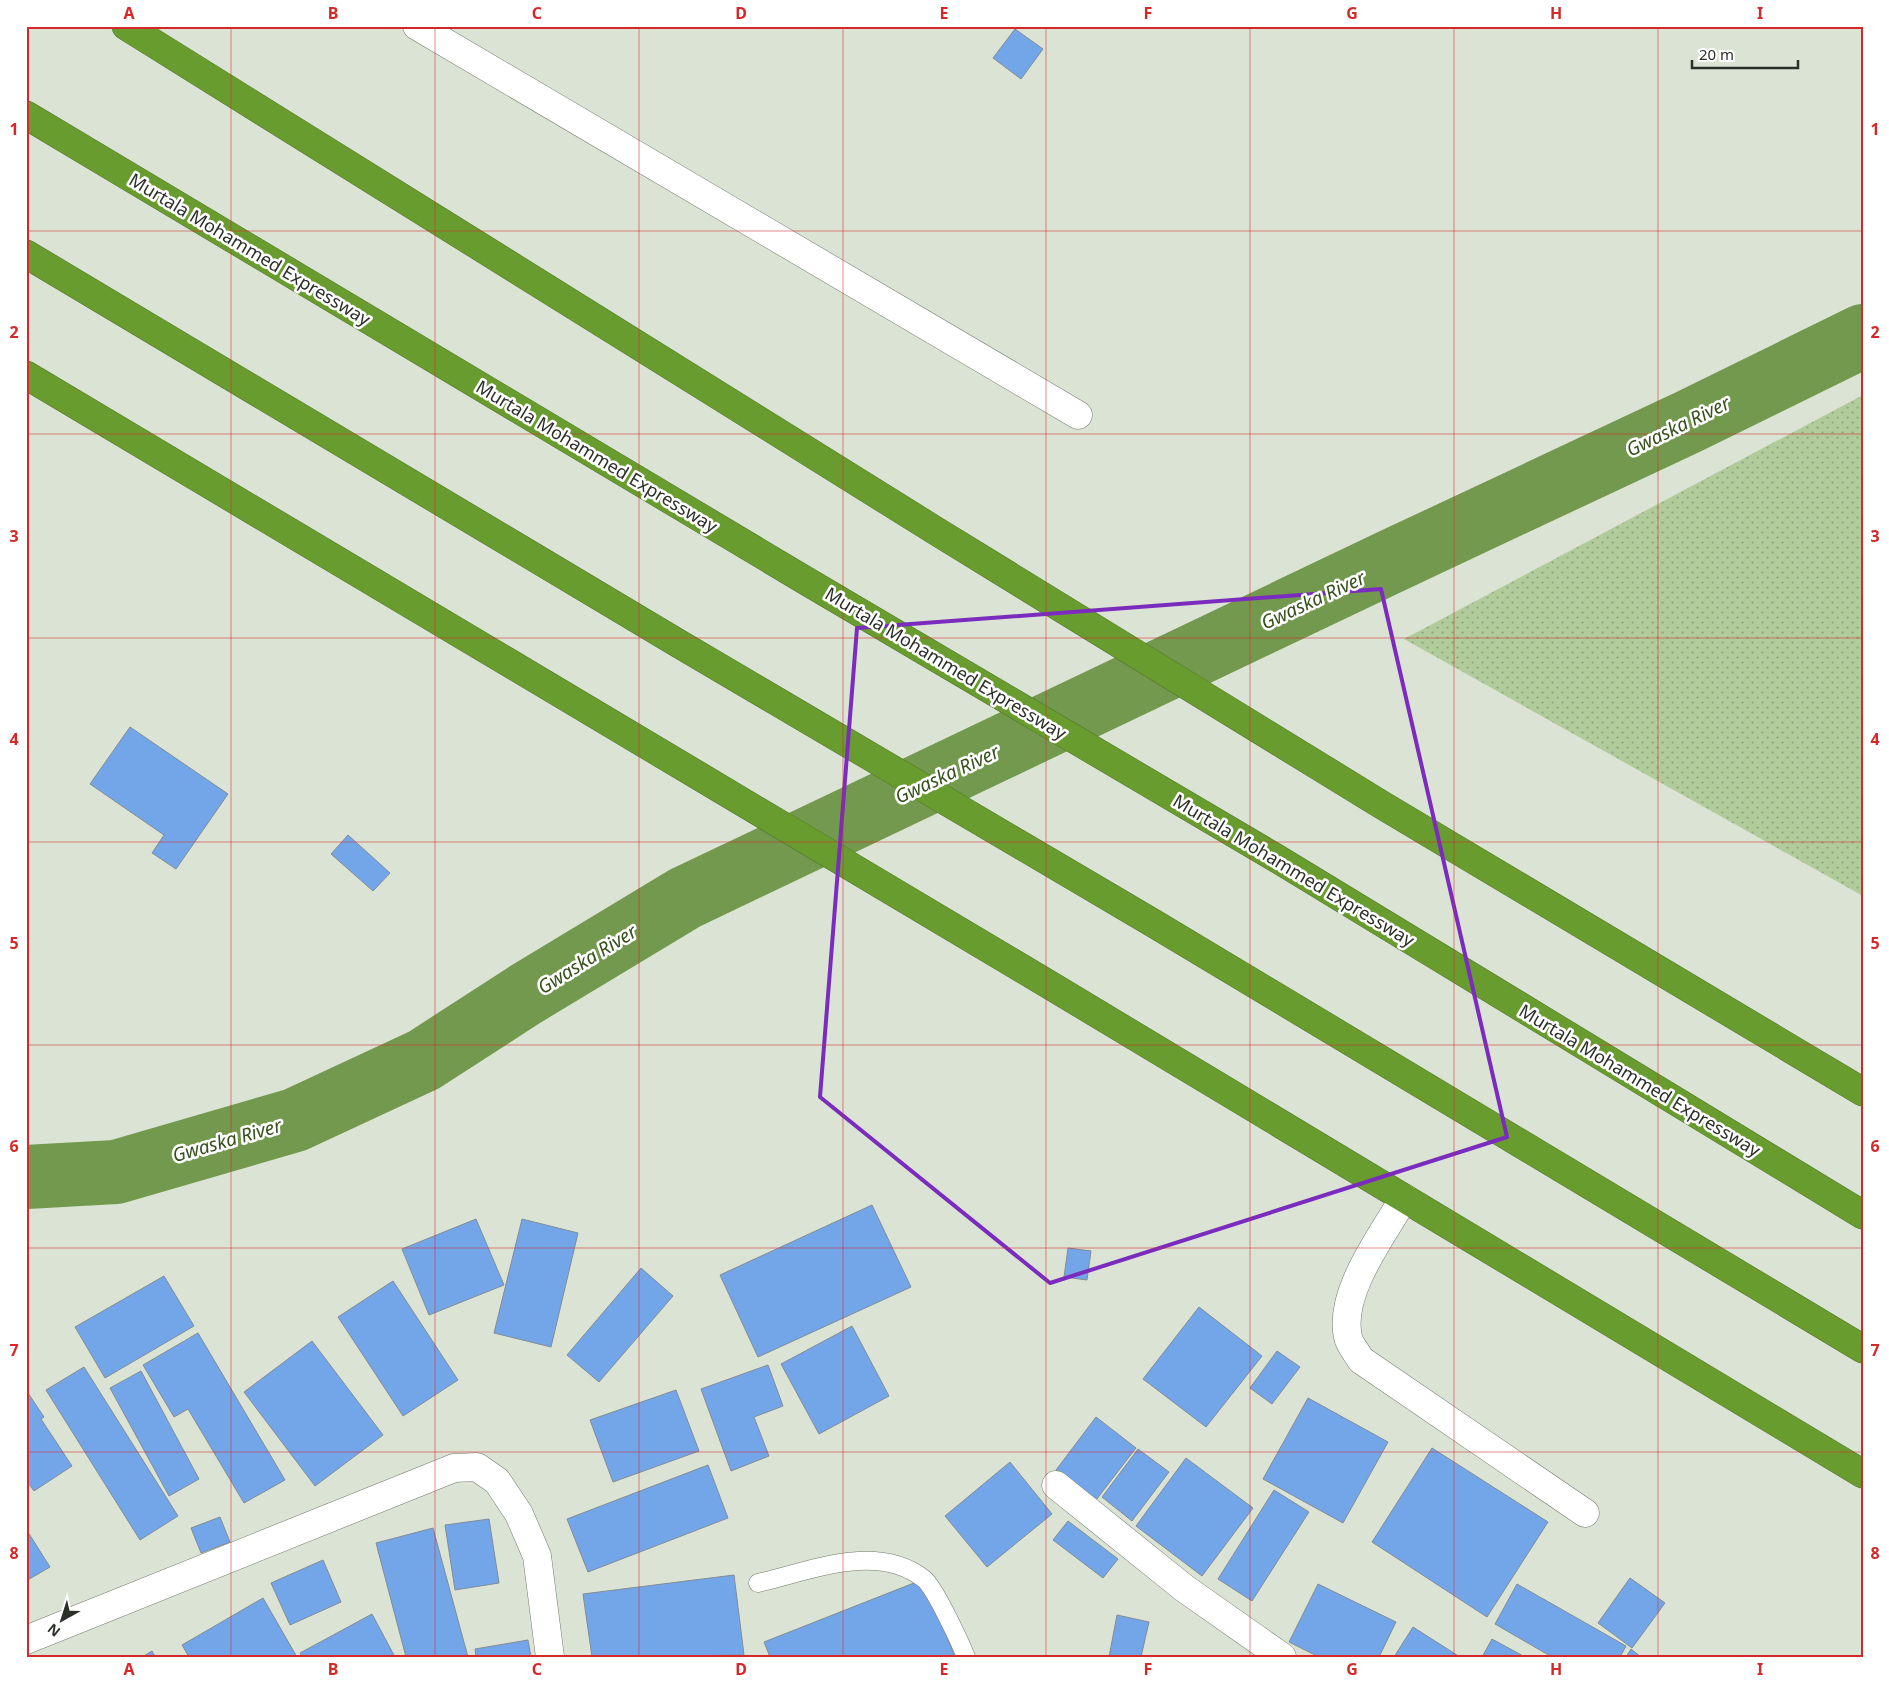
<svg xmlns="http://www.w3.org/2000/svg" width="1889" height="1683" font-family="'Noto Sans',sans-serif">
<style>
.grass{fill:url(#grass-dots)}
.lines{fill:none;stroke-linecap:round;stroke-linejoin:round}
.river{stroke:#72994d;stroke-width:64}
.building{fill:#73a6e9;stroke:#818b98}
.lane-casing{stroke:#727a6c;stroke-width:19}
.street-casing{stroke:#727a6c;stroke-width:29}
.highway-casing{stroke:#53762d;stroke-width:29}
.lane{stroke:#fff;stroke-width:18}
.street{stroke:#fff;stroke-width:28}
.highway{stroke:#699c2f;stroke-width:28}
.marked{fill:none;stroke:#7b2cbf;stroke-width:4;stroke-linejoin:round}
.grid{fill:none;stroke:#d62828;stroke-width:1;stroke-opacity:0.55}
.labels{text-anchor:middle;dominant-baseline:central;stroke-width:5;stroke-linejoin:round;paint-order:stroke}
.street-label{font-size:18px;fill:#2b2f29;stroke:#fff}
.water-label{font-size:19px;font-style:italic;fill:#36501b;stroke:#fff}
.neatline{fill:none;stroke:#d62828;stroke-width:2}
.grid-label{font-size:16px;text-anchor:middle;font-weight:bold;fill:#d62828}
</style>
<defs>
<pattern id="grass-dots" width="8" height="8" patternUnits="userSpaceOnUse" patternTransform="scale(1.25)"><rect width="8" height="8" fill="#b1cc9a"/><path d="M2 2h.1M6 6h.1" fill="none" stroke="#90a67e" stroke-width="1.8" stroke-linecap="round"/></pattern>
</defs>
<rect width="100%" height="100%" fill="#dbe4d4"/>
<path class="grass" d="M1863,395V896L1404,639Z"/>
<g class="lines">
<path class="river" d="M26,1177L116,1172L295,1120L424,1060L526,994L685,898L1396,559L1688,422L1863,336"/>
</g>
<g class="building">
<path d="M1015,29L1043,49L1021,79L993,58Z"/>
<path d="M130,727L228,794L176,869L152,853L164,835L90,784Z"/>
<path d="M348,835L390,873L373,891L331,854Z"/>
<path d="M872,1205L911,1287L758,1357L720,1275Z"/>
<path d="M476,1219L504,1285L429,1315L402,1249Z"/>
<path d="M522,1219L578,1233L551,1347L494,1333Z"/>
<path d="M1068,1248L1091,1251L1087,1280L1064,1277Z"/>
<path d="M641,1268L673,1296L599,1382L567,1355Z"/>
<path d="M164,1276L194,1326L105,1378L75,1327Z"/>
<path d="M393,1281L458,1380L403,1416L338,1317Z"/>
<path d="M1199,1307L1262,1356L1206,1427L1143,1379Z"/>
<path d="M852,1326L889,1396L819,1434L781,1364Z"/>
<path d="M198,1333L285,1480L244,1503L188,1409L174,1417L143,1365Z"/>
<path d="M312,1341L383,1435L315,1486L244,1392Z"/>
<path d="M1277,1351L1300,1367L1272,1404L1250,1388Z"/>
<path d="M768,1365L783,1406L754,1417L769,1456L731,1471L701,1389Z"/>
<path d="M84,1367L178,1516L140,1540L46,1390Z"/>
<path d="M141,1371L199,1479L169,1496L110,1388Z"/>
<path d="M26,1390L44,1417L41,1419L72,1466L34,1491L26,1480Z"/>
<path d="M676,1390L699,1451L613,1482L590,1420Z"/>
<path d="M1308,1398L1388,1442L1343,1523L1263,1479Z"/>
<path d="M1096,1417L1136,1448L1096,1500L1056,1470Z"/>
<path d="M1432,1448L1548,1522L1487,1617L1372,1542Z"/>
<path d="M1138,1449L1169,1472L1132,1521L1102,1497Z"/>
<path d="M1186,1458L1253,1508L1202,1576L1136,1526Z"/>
<path d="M1010,1462L1052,1514L987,1567L945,1516Z"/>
<path d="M708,1465L728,1518L588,1572L567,1519Z"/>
<path d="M1274,1490L1309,1512L1252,1601L1218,1579Z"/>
<path d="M220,1517L230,1542L201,1553L191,1528Z"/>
<path d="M489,1519L499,1583L455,1590L445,1525Z"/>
<path d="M1068,1521L1118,1559L1103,1578L1053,1540Z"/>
<path d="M433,1528L468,1657H406L376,1543Z"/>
<path d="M26,1529L50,1567L26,1581Z"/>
<path d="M323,1560L341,1602L290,1625L271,1583Z"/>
<path d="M734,1575L744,1655L592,1657L583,1594Z"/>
<path d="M1630,1578L1665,1603L1632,1648L1598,1623Z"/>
<path d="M924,1579L955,1657H770L764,1642Z"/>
<path d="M1318,1584L1396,1622L1379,1657H1319L1289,1642Z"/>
<path d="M1517,1584L1626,1646L1620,1657H1552L1495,1624Z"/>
<path d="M263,1598L297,1657H189L182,1645Z"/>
<path d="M372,1614L395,1657H302L300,1653Z"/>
<path d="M1117,1615L1149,1622L1141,1657H1109Z"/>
<path d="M1413,1627L1460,1657H1394Z"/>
<path d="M1492,1639L1525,1657H1482Z"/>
<path d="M528,1640L531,1657H476L475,1649Z"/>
<path d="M1631,1649L1641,1657H1626Z"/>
<path d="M152,1651L155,1657H142Z"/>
</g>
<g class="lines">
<g class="lane-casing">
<path id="lane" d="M758,1583C810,1571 877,1542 924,1579C935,1588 960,1642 966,1657"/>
</g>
<g class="street-casing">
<g id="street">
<path d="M417,26L1078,415"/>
<path d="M1404,1198C1382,1236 1338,1293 1348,1337C1349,1344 1357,1353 1361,1360L1585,1513"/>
<path d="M1056,1485L1184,1588L1282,1657"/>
<path d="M26,1640L454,1468L477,1467L497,1481L519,1514L537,1556L550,1657"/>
</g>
</g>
<g class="highway-casing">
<g id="highway">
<path d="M126,26L936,531L1382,805L1863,1092"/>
<path d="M26,115L808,582L1276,858L1863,1215"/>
<path d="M26,254L676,642L1153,923L1863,1349"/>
<path d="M26,375L1048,984L1863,1474"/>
</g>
</g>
<use href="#lane" class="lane"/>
<use href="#street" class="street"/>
<use href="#highway" class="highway"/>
</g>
<path class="marked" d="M1381,589L1507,1137L1050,1283L820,1097L857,628Z"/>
<path class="grid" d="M231,26V1657M435,26V1657M639,26V1657M843,26V1657M1046,26V1657M1250,26V1657M1454,26V1657M1658,26V1657M26,231H1863M26,434H1863M26,638H1863M26,842H1863M26,1045H1863M26,1248H1863M26,1452H1863"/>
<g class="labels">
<g class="street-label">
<text transform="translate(250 249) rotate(31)">Murtala Mohammed Expressway</text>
<text transform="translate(597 456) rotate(31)">Murtala Mohammed Expressway</text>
<text transform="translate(946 663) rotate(31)">Murtala Mohammed Expressway</text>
<text transform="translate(1294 870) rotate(31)">Murtala Mohammed Expressway</text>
<text transform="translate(1640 1080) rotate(31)">Murtala Mohammed Expressway</text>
</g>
<g class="water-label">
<text transform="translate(1678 426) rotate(-26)">Gwaska River</text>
<text transform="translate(1313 600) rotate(-25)">Gwaska River</text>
<text transform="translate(947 774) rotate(-25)">Gwaska River</text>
<text transform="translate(587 959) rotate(-32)">Gwaska River</text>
<text transform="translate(227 1140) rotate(-16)">Gwaska River</text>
</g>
</g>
<rect width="1889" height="1683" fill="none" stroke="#ffffff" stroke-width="55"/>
<g transform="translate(62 1620) rotate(219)" stroke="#ffffff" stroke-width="4" paint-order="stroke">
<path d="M0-4L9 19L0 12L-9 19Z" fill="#2b2f29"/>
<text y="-8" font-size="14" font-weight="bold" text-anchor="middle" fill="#2b2f29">N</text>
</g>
<path d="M1692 60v8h106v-8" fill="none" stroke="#2b2f29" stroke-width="2.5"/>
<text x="1699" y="60" font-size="15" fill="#2b2f29" stroke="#ffffff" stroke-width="4" paint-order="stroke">20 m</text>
<rect x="28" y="28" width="1834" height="1628" class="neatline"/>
<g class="grid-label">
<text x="129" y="19">A</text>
<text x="333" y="19">B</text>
<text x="537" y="19">C</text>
<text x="741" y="19">D</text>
<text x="944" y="19">E</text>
<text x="1148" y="19">F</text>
<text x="1352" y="19">G</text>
<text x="1556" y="19">H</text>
<text x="1760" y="19">I</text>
<text x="14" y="135">1</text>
<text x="1875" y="135">1</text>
<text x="14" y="338">2</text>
<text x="1875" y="338">2</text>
<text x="14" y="542">3</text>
<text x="1875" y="542">3</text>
<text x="14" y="745">4</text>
<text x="1875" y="745">4</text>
<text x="14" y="949">5</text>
<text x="1875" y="949">5</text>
<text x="14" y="1152">6</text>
<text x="1875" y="1152">6</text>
<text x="14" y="1356">7</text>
<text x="1875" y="1356">7</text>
<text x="14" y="1559">8</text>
<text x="1875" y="1559">8</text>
<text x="129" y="1675">A</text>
<text x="333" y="1675">B</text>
<text x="537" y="1675">C</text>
<text x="741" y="1675">D</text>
<text x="944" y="1675">E</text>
<text x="1148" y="1675">F</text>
<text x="1352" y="1675">G</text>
<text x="1556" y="1675">H</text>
<text x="1760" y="1675">I</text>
</g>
</svg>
